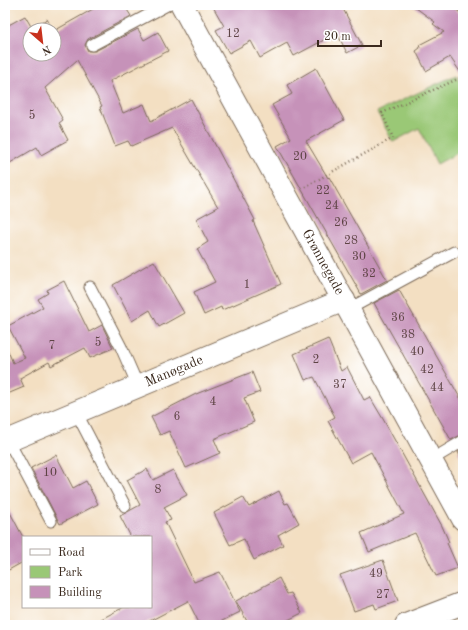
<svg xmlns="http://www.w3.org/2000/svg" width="468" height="630" font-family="'Old Standard TT',serif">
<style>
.green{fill:#9ac876;stroke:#6a794a}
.building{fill:#c692b9}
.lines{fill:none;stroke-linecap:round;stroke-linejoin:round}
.service-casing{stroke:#7b6957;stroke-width:13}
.minor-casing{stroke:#7b6957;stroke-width:24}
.path{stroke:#7b6957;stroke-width:2.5;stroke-dasharray:1 3;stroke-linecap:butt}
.service{stroke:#fff;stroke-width:11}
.minor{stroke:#fff;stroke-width:22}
.labels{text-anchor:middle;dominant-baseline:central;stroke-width:3;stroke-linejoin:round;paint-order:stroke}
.number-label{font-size:12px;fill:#5e4445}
.street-label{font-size:14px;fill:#3b2a1e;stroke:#fff}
</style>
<rect width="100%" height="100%" fill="#fff"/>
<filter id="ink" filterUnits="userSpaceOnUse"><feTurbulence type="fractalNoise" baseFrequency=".025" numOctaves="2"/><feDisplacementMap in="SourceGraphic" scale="8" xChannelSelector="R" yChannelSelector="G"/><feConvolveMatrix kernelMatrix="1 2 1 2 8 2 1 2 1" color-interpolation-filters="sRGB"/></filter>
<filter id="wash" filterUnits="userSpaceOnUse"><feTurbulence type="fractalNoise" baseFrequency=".012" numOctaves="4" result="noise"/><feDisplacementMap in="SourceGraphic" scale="16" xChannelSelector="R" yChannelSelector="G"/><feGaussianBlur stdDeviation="0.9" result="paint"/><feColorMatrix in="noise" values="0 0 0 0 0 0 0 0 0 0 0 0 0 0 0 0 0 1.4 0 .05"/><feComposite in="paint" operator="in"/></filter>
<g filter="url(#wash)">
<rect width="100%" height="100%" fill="#f3dfc2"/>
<path class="green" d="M456,75L463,86V110L459,111L463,118V150L437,164L419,128L393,142L377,112Z"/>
<g id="blocks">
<g class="building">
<path d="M100,5H124L131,16L88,39L85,45L88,51H95L138,29L144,40L158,32L168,51L110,81L123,113L144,104L151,121L191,99L255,220L253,221L281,284L222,310L221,307L204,315L194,292L215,282L197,249L208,242L196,219L218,207L172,128L131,146L128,141L115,146L100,107L102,106L77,60L45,88L63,120L59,123L68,140L41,155L37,147L5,166V27L25,16L32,28L47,19L53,30H30V54H54V31Z"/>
<path d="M212,5H341L362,45L347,53L337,33L294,56L287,43L260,58L251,41L229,53L216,30L224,26Z"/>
<path d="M412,5H450L463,15V76L450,57L426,71L416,51L420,48L419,45L444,32L433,24L435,22Z"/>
<path d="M316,68L344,120L306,141L328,178L329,177L387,280L361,294L277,146L291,138L272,105L292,94L287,85Z"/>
<path d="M154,261L184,313L159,327L150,310L132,321L113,285Z"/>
<path d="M64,281L89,332L102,325L113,348L90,358L85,348L51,366L49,362L20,378L24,387L5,395V344L13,363L25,358L8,326L43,307L38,299L48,293L47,290Z"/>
<path d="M399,290L463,403V434L451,440L374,303Z"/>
<path d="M328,339L341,371L347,367L364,400L370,397L383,419L442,526L449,542L447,543L458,568L436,576L415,533L369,552L361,533L404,514L371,452L351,463L328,421L335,417L314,377L305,380L294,354Z"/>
<path d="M252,372L260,392L244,398L254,422L214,439L220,453L186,468L169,431L160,435L151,417L196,394Z"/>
<path d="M463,449V462L458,452Z"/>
<path d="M56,455L73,488L86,481L98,504L60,524L31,468Z"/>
<path d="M147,469L153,480L173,470L187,495L164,507L171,520L165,522L194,582L220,572L240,612L214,625H200L188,601L142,625H90L124,607H151V537H131L120,516L140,505L127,480Z"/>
<path d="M279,491L285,504L288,503L299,523L278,535L283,545L254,560L244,539L230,545L214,513L243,497L249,507Z"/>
<path d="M5,503L23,537V562L5,572Z"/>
<path d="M383,560L398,601L376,609L374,604L354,611L340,575Z"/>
<path d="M279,578L287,594L291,593L302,613L278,625H249L236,601Z"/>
</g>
</g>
</g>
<g filter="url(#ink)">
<use href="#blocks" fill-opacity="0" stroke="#7b6957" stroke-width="1"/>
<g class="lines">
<g class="service-casing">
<g id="service">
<path d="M92,45L167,5"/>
<path d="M90,287L121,347L138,386"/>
<path d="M349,309L454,252"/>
<path d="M76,412L125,506"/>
<path d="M8,440L51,521"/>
<path d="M431,460L463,441"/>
</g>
</g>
<g class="minor-casing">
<g id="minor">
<path d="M182,5L463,519"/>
<path d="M5,442L344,300"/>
<path d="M406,625L463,603"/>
</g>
</g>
<path class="path" d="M305,187L393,138L382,113L460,78L463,83"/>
<use href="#service" class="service"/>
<use href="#minor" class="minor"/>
</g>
</g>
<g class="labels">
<g class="number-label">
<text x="233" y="34">12</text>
<text x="32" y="116">5</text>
<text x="300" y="157">20</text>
<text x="323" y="191">22</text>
<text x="332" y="206">24</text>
<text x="341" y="223">26</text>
<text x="351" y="241">28</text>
<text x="359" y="257">30</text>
<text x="369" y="274">32</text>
<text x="247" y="285">1</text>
<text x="398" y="318">36</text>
<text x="408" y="335">38</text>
<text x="98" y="343">5</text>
<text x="52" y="346">7</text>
<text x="417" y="352">40</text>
<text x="316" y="360">2</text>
<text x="427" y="370">42</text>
<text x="340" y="385">37</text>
<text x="437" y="388">44</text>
<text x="213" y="402">4</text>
<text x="177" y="417">6</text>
<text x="50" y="473">10</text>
<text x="158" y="490">8</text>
<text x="376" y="574">49</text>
<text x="383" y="595">27</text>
</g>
<g class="street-label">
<text transform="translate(323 262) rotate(61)">Grønnegade</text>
<text transform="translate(174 371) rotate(-23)">Manøgade</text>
</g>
</g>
<rect width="468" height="630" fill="none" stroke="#fff" stroke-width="20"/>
<rect x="22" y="536" width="130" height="72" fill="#ffffff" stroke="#b1aaa5"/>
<rect x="30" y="549" width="20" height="6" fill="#ffffff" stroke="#b1aaa5"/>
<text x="58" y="556" font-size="12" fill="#3b2a1e">Road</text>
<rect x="30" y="566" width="20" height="12" fill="#9ac876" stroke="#b1aaa5"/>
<text x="58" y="576" font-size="12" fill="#3b2a1e">Park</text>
<rect x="30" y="586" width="20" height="12" fill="#c692b9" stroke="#b1aaa5"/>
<text x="58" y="596" font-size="12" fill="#3b2a1e">Building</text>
<g transform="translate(42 42) rotate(152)"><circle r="19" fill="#ffffff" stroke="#b1aaa5"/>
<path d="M0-3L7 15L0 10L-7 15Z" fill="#c8321e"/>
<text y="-6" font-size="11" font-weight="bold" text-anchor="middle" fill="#3b2a1e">N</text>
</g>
<path d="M318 40v6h63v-6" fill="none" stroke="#3b2a1e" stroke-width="2"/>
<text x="324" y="40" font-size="12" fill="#3b2a1e" stroke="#ffffff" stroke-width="3" paint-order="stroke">20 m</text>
</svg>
